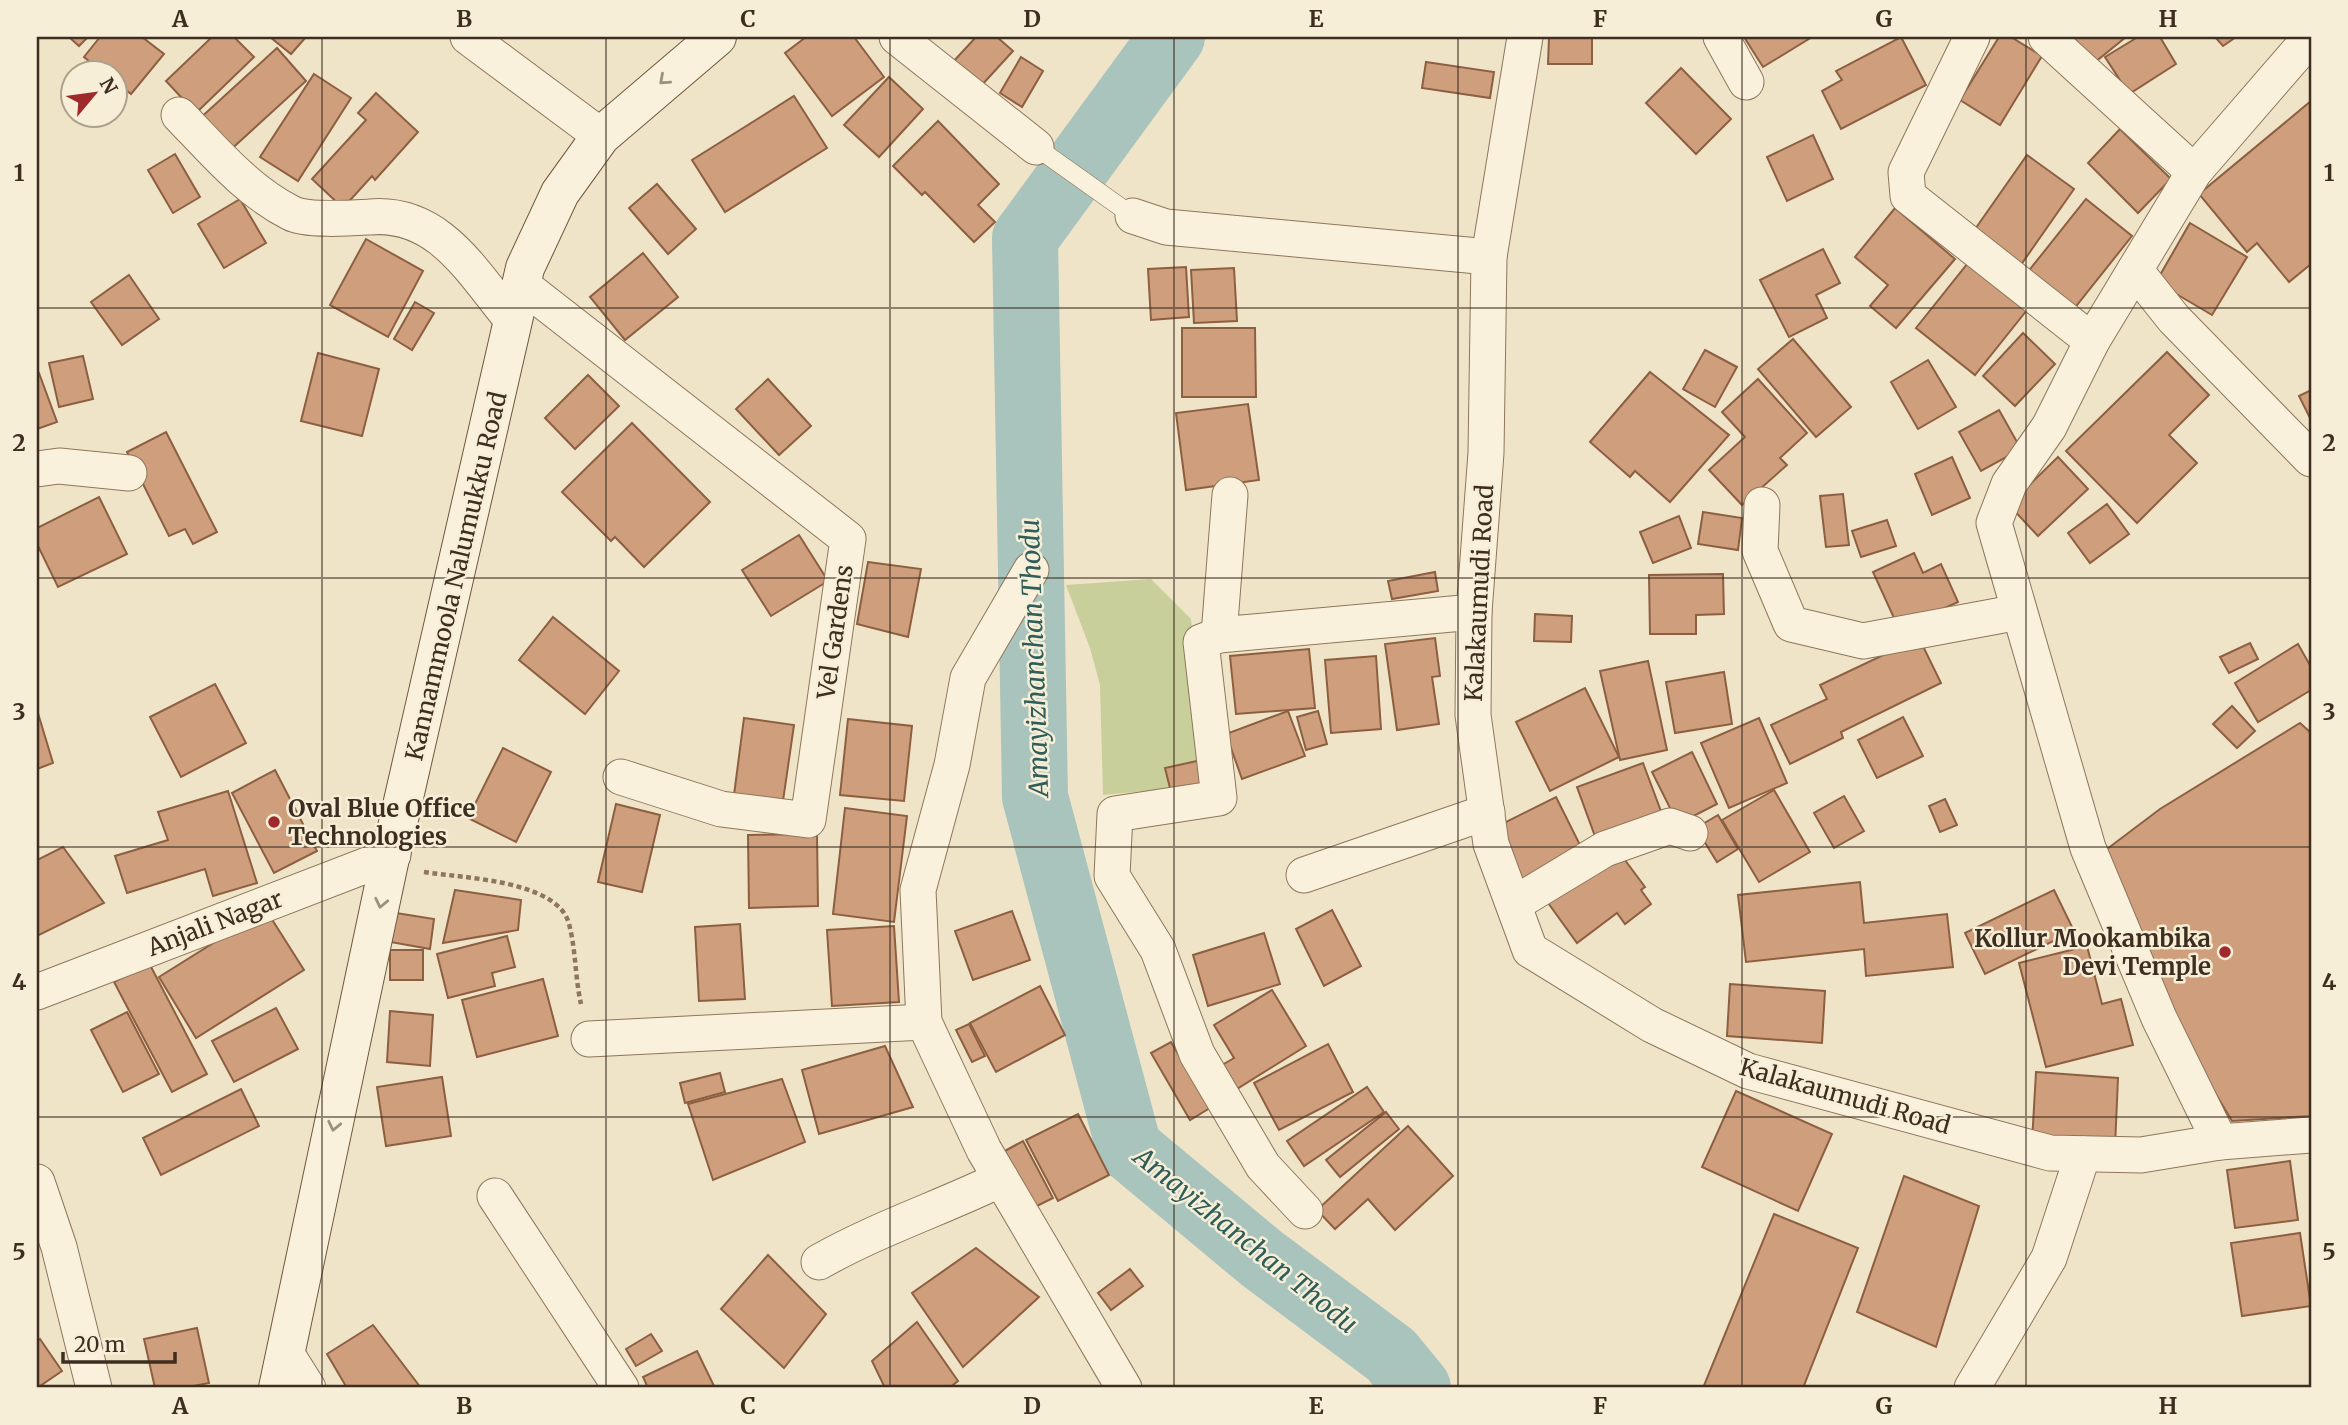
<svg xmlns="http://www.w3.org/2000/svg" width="2348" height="1425" font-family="Merriweather,serif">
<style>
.green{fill:#c9cf9b}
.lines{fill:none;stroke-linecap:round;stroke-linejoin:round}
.river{stroke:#a9c4bc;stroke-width:66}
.building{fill:#cf9f7d;stroke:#8d5f41;stroke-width:2}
.service-casing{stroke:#8d765c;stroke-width:19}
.minor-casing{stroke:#8d765c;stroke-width:37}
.secondary-casing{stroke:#6f573f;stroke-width:40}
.path{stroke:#8d765c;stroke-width:4.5;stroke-dasharray:5 3.5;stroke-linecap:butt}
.service{stroke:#faf1dc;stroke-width:18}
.minor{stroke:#faf1dc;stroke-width:35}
.secondary{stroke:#faf1dc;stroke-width:38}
.oneway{stroke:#9c907e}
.grid{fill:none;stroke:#3d2e20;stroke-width:2;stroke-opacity:0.55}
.poi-dot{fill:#9e2a2b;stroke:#f7eed8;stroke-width:2.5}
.labels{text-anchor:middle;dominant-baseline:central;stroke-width:5;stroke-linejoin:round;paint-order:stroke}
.street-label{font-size:24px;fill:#3d2e20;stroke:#f7eed8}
.poi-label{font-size:24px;font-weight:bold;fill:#3d2e20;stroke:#f7eed8;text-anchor:start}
.water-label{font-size:26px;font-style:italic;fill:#2f5d5a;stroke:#f7eed8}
.neatline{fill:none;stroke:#3d2e20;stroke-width:2.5}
.grid-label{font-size:23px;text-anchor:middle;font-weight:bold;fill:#3d2e20}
</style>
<rect width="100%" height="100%" fill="#f0e4c8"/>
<path class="green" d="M1151,579L1191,619L1211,785L1103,795L1100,685L1090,648L1066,585Z"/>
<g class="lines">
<path class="river" d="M1172,37L1025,238L1035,797L1129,1148L1261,1258L1391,1355L1418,1388"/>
</g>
<g class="building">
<path d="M69,37H88L79,46Z"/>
<path d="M100,37H142L164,54L131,94L116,82V74H105L84,57Z"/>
<path d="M212,37H234L254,57L196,113L166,81Z"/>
<path d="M270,37H306L291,54Z"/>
<path d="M806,37H854L884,77L832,116L785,53Z"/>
<path d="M976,37H997L1013,51L980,87L952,63Z"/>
<path d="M1549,37H1592V64H1548Z"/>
<path d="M1744,37H1812L1763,67Z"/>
<path d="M1901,37L1926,85L1841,129L1822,91L1842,80L1836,71Z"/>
<path d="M1999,37H2011L2042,56L2000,125L1960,100Z"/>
<path d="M2065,37H2126L2089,67Z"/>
<path d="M2138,37H2160L2176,64L2129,94L2105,57Z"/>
<path d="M2215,37H2236L2223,46Z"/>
<path d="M277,48L306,81L227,153L197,121Z"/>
<path d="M1021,57L1043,71L1022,107L1000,93Z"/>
<path d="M1426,62L1494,72L1490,98L1422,88Z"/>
<path d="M1681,68L1731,119L1696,154L1646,103Z"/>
<path d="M314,74L351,98L298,181L260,157Z"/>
<path d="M889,77L923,109L879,157L844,125Z"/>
<path d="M376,93L418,132L375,180L372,176L343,208L312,179L366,120L358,113Z"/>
<path d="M794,96L827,148L725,212L692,160Z"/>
<path d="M2311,101V264L2289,282L2257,243L2247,252L2199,194Z"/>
<path d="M938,121L999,184L978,205L995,222L974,242L925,192L922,195L893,166Z"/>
<path d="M2120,129L2171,179L2138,213L2088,163Z"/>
<path d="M1813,135L1833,179L1787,201L1767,157Z"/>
<path d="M175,154L200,197L173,213L148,170Z"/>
<path d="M2027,155L2074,189L2018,269L1971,235Z"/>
<path d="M657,184L696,229L668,254L629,208Z"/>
<path d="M240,199L266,243L224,268L198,224Z"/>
<path d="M2086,199L2132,236L2073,310L2027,273Z"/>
<path d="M1895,208L1955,259L1896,328L1870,306L1888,285L1855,257Z"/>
<path d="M2190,223L2247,257L2212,315L2156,282Z"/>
<path d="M366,239L423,271L388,337L330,305Z"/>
<path d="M1823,249L1840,283L1816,295L1827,318L1789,337L1760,280Z"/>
<path d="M643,253L678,297L625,340L590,297Z"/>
<path d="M1968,263L2027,310L1975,375L1916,328Z"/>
<path d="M1186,267L1189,317L1151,320L1148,269Z"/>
<path d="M1234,268L1237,321L1194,323L1191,270Z"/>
<path d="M129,275L159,319L122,345L91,302Z"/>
<path d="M415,302L434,313L412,350L394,339Z"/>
<path d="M1182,328H1255L1256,397H1182Z"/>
<path d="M2023,333L2055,364L2015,406L1983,376Z"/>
<path d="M1793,339L1851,407L1816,437L1758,369Z"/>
<path d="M1705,350L1737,367L1715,407L1683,389Z"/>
<path d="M2167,352L2209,395L2169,435L2197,463L2137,523L2066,451Z"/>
<path d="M318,353L379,369L362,436L301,421Z"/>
<path d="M83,356L93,399L59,407L49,363Z"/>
<path d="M1928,360L1956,407L1918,429L1891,382Z"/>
<path d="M1650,372L1729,435L1670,502L1635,471L1630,477L1590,442Z"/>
<path d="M39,373L57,422L37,429V374Z"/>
<path d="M588,375L619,406L575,449L545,418Z"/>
<path d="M768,379L811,426L779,455L736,409Z"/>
<path d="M1758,379L1807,433L1780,458L1787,465L1742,505L1709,470L1745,437L1722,412Z"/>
<path d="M2311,390V420L2299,396Z"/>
<path d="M1248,404L1259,480L1186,490L1176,413Z"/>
<path d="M1999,410L2021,449L1981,471L1959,432Z"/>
<path d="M632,423L710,502L644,567L615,537L611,541L562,492Z"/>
<path d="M166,432L217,532L193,544L185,529L169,536L127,452Z"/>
<path d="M1952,457L1970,498L1932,515L1915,474Z"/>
<path d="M2058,457L2088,489L2038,536L2009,505Z"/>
<path d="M1843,494L1849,545L1826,547L1820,496Z"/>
<path d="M99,497L127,554L58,587L37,544V528Z"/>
<path d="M2107,504L2129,534L2090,563L2068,533Z"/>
<path d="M1703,512L1742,518L1738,550L1698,544Z"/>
<path d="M1679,516L1691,548L1653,563L1640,532Z"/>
<path d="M1887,520L1896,546L1861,557L1852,531Z"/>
<path d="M799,535L828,581L771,616L742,570Z"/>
<path d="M1914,553L1923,573L1941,564L1958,602L1899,629L1873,572Z"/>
<path d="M868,562L921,569L908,637L857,624Z"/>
<path d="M1435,572L1438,591L1392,599L1388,581Z"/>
<path d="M1723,574L1724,614L1696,615V634H1650L1649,575Z"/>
<path d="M1535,614L1572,616L1571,642L1534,641Z"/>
<path d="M553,617L619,671L585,714L519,660Z"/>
<path d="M1435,638L1440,676L1432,677L1439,724L1397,730L1385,644Z"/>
<path d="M1919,638L1941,683L1841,732L1843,738L1790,764L1771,725L1827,699L1820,685Z"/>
<path d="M2250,643L2258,659L2229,673L2220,657Z"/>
<path d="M2298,644L2311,667V690L2258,722L2235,683Z"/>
<path d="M1309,649L1315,708L1236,714L1230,656Z"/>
<path d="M1376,656L1381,729L1331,733L1325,660Z"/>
<path d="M1648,661L1667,750L1620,760L1600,671Z"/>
<path d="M1724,672L1732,724L1675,733L1666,682Z"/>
<path d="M215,684L246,743L181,777L150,717Z"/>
<path d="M1585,688L1619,757L1550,791L1516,722Z"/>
<path d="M2232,706L2255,731L2237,748L2213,724Z"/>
<path d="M37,710L53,763L37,769Z"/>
<path d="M1288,711L1305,756L1242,779L1226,734Z"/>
<path d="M1318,711L1327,744L1306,750L1297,717Z"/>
<path d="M1903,717L1923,756L1877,778L1858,740Z"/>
<path d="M744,718L794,725L783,801L734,795Z"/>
<path d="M1759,718L1787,783L1729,808L1701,743Z"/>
<path d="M848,719L912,726L904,801L840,795Z"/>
<path d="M2300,723L2311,733V1116L2232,1121L2149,983L2103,852L2160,809Z"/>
<path d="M503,748L551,772L516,842L468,818Z"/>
<path d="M1692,752L1717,804L1678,824L1652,772Z"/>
<path d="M1206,759L1211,784L1171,792L1165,768Z"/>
<path d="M1643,763L1662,814L1596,839L1577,787Z"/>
<path d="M275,770L317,851L274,873L232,793Z"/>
<path d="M1774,790L1810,852L1759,882L1722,820Z"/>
<path d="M228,791L257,883L213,896L205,869L127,893L115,856L168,840L158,812Z"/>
<path d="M1844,796L1864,831L1834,848L1814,813Z"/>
<path d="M1556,797L1587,859L1525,890L1494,828Z"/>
<path d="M1945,799L1957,825L1940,832L1929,806Z"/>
<path d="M616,804L660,815L642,892L598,882Z"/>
<path d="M845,808L907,816L894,922L833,914Z"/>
<path d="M1718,815L1738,849L1717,862L1696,828Z"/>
<path d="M817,834L818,906L749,908L748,835Z"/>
<path d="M63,847L104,903L37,936V860Z"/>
<path d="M1616,848L1645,887L1641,890L1651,904L1625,924L1617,913L1577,943L1546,900Z"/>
<path d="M1860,882L1864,923L1947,914L1953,967L1866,976L1864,949L1746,962L1738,895Z"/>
<path d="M455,890L521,900L518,930L443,943Z"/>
<path d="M2054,890L2074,931L1985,974L1965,933Z"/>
<path d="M266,910L304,970L196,1038L159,977Z"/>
<path d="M1332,910L1361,966L1324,986L1296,929Z"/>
<path d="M1012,911L1030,960L973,980L955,931Z"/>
<path d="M390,912L434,919L430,949L385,941Z"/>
<path d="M740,924L745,999L699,1001L695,927Z"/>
<path d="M894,926L899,1002L832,1006L827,930Z"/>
<path d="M1264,933L1280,984L1208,1006L1193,955Z"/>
<path d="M507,936L515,967L492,973L495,986L448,998L437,954Z"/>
<path d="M2087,946L2102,1004L2121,999L2133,1045L2046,1067L2019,963Z"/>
<rect x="390" y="950" width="33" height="30"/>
<path d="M149,963L207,1074L172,1092L114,982Z"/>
<path d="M543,979L558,1036L477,1057L462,1000Z"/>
<path d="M1730,984L1825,991L1822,1043L1727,1036Z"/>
<path d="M1040,986L1065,1035L996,1072L970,1023Z"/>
<path d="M1272,990L1306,1046L1232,1092L1217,1068L1234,1058L1214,1025Z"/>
<path d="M276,1008L298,1049L234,1082L212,1041Z"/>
<path d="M390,1011L433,1015L430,1066L387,1062Z"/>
<path d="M127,1012L159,1074L123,1092L91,1030Z"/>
<path d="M969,1024L985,1056L972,1062L956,1030Z"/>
<path d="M1171,1042L1210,1108L1190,1120L1151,1053Z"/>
<path d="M1328,1044L1353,1092L1279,1130L1254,1083Z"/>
<path d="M885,1046L913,1107L819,1134L802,1070Z"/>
<path d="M2036,1072L2118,1078L2115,1147L2032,1142Z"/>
<path d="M720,1073L725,1092L685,1103L680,1083Z"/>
<path d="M442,1077L451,1136L386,1146L377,1087Z"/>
<path d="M782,1079L805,1142L713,1180L688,1104Z"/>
<path d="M1367,1087L1384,1112L1304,1166L1287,1141Z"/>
<path d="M241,1089L259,1126L161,1175L143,1138Z"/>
<path d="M1736,1091L1832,1134L1798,1211L1702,1167Z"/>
<path d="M1386,1112L1399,1129L1340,1177L1326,1160Z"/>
<path d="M1078,1114L1109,1175L1058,1201L1026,1140Z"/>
<path d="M1408,1126L1453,1176L1395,1230L1368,1199L1335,1229L1317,1210Z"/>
<path d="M1023,1141L1053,1198L1033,1208L1003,1152Z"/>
<path d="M2290,1161L2298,1220L2235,1228L2227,1170Z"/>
<path d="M1904,1176L1979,1206L1936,1347L1857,1312Z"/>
<path d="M1774,1214L1858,1248L1803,1388H1703Z"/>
<path d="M2300,1233L2311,1306L2242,1316L2231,1243Z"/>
<path d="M976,1248L1039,1297L963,1367L912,1293Z"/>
<path d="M768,1255L826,1314L784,1368L721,1309Z"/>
<path d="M1130,1269L1143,1286L1111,1310L1098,1293Z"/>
<path d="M917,1322L958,1381L949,1388H885L872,1361Z"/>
<path d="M373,1325L421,1388H347L327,1354Z"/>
<path d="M197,1328L209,1383L183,1388H155L144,1339Z"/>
<path d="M651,1334L662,1351L636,1366L626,1349Z"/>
<path d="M40,1339L62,1371L37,1388V1341Z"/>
<path d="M697,1351L715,1388H648L643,1377Z"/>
</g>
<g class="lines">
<g class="service-casing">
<path id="service" d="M1036,147L1133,216"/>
</g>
<g class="minor-casing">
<g id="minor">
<path d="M468,37L601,136"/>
<path d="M897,37L1036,147"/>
<path d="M1525,37L1489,257L1486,453L1474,612L1473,715L1491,844L1530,950L1652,1025L1748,1071L2050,1153L2141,1155L2220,1142L2311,1135"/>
<path d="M1721,37L1746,82"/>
<path d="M1972,37L1906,172L1908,196L2092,341"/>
<path d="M2046,37L2194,172"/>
<path d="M179,115C213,150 246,190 291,213C306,221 352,218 370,217C440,211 473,274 513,321"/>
<path d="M1133,216L1166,227L1489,257"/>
<path d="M2135,270L2174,319L2311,459"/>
<path d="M521,284L848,539L808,820L721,809L621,777"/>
<path d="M37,469L59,466L129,473"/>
<path d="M1762,505L1760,551L1791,624L1863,641L2019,612"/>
<path d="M1031,570L968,678L952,765L918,890L924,1022L984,1150L1124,1388"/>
<path d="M1219,635L1230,495"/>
<path d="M1304,875L1487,812"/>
<path d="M1514,904L1605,849L1670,826L1690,833"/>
<path d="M37,992L393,855"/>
<path d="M589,1039L924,1022"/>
<path d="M2220,1142L2159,1018L2088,848L1994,523L2009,484L2049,427L2092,341L2194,172L2311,37"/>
<path d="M37,1182L59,1247L94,1388"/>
<path d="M495,1196L621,1388"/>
<path d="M1305,1211L1263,1166L1197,1054L1158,950L1112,876L1115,814L1219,798L1201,642L1219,635L1474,612"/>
<path d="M819,1262C877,1229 941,1208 1001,1179"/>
<path d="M286,1353L308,1388"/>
<path d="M1972,1388L2049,1258L2083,1154"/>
</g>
</g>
<g class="secondary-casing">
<path id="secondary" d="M278,1388L388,867L525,268L560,193L601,136L717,37"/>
</g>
<path class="path" d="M424,872C462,878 558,880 569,924C576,950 575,978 581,1004"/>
<use href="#service" class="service"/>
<use href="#minor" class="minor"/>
<use href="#secondary" class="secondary"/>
</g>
<defs><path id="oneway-chevron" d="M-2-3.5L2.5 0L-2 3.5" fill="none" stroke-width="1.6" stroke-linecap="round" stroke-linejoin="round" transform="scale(1.75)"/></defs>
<g class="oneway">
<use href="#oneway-chevron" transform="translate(664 80) rotate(138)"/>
<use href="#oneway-chevron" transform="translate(381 903) rotate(102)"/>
<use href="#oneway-chevron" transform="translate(334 1126) rotate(102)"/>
</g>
<path class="grid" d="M322,37V1388M606,37V1388M890,37V1388M1174,37V1388M1458,37V1388M1742,37V1388M2026,37V1388M37,308H2311M37,578H2311M37,847H2311M37,1117H2311"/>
<g class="poi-dot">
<circle cx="274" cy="822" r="7"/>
<circle cx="2225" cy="952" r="7"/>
</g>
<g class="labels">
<g class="street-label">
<text transform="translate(456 576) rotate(-77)">Kannammoola Nalumukku Road</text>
<text transform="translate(1479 593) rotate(-87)">Kalakaumudi Road</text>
<text transform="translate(835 632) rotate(-82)">Vel Gardens</text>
<text transform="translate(215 923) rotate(-21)">Anjali Nagar</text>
<text transform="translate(1845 1096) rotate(16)">Kalakaumudi Road</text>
</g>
<g class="poi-label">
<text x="288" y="808">Oval Blue Office<tspan x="288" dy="28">Technologies</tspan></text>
<text x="2211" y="938" text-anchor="end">Kollur Mookambika<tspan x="2211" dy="28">Devi Temple</tspan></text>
</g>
<g class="water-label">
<text transform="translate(1034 658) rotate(-92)">Amayizhanchan Thodu</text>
<text transform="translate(1246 1240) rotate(39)">Amayizhanchan Thodu</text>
</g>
</g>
<rect width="2348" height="1425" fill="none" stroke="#f7eed8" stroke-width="77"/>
<g transform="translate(94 94) rotate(61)"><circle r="33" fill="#f7eed8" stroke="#ada18e" stroke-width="2"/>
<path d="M0-5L12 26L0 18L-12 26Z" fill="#9e2a2b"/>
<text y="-10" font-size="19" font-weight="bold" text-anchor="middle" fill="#3d2e20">N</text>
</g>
<path d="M63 1352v10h112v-10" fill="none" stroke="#3d2e20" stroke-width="3.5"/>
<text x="74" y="1352" font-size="21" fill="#3d2e20" stroke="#f7eed8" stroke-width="5" paint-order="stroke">20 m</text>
<rect x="38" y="38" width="2272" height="1348" class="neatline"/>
<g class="grid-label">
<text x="180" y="27">A</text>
<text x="464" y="27">B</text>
<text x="748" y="27">C</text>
<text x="1032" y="27">D</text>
<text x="1316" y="27">E</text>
<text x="1600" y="27">F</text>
<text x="1884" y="27">G</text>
<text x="2168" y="27">H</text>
<text x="19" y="181">1</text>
<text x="2329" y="181">1</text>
<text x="19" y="451">2</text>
<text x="2329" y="451">2</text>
<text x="19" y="720">3</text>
<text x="2329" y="720">3</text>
<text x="19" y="990">4</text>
<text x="2329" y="990">4</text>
<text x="19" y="1260">5</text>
<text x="2329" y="1260">5</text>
<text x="180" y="1414">A</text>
<text x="464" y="1414">B</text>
<text x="748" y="1414">C</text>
<text x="1032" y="1414">D</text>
<text x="1316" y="1414">E</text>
<text x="1600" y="1414">F</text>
<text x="1884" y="1414">G</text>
<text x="2168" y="1414">H</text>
</g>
</svg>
